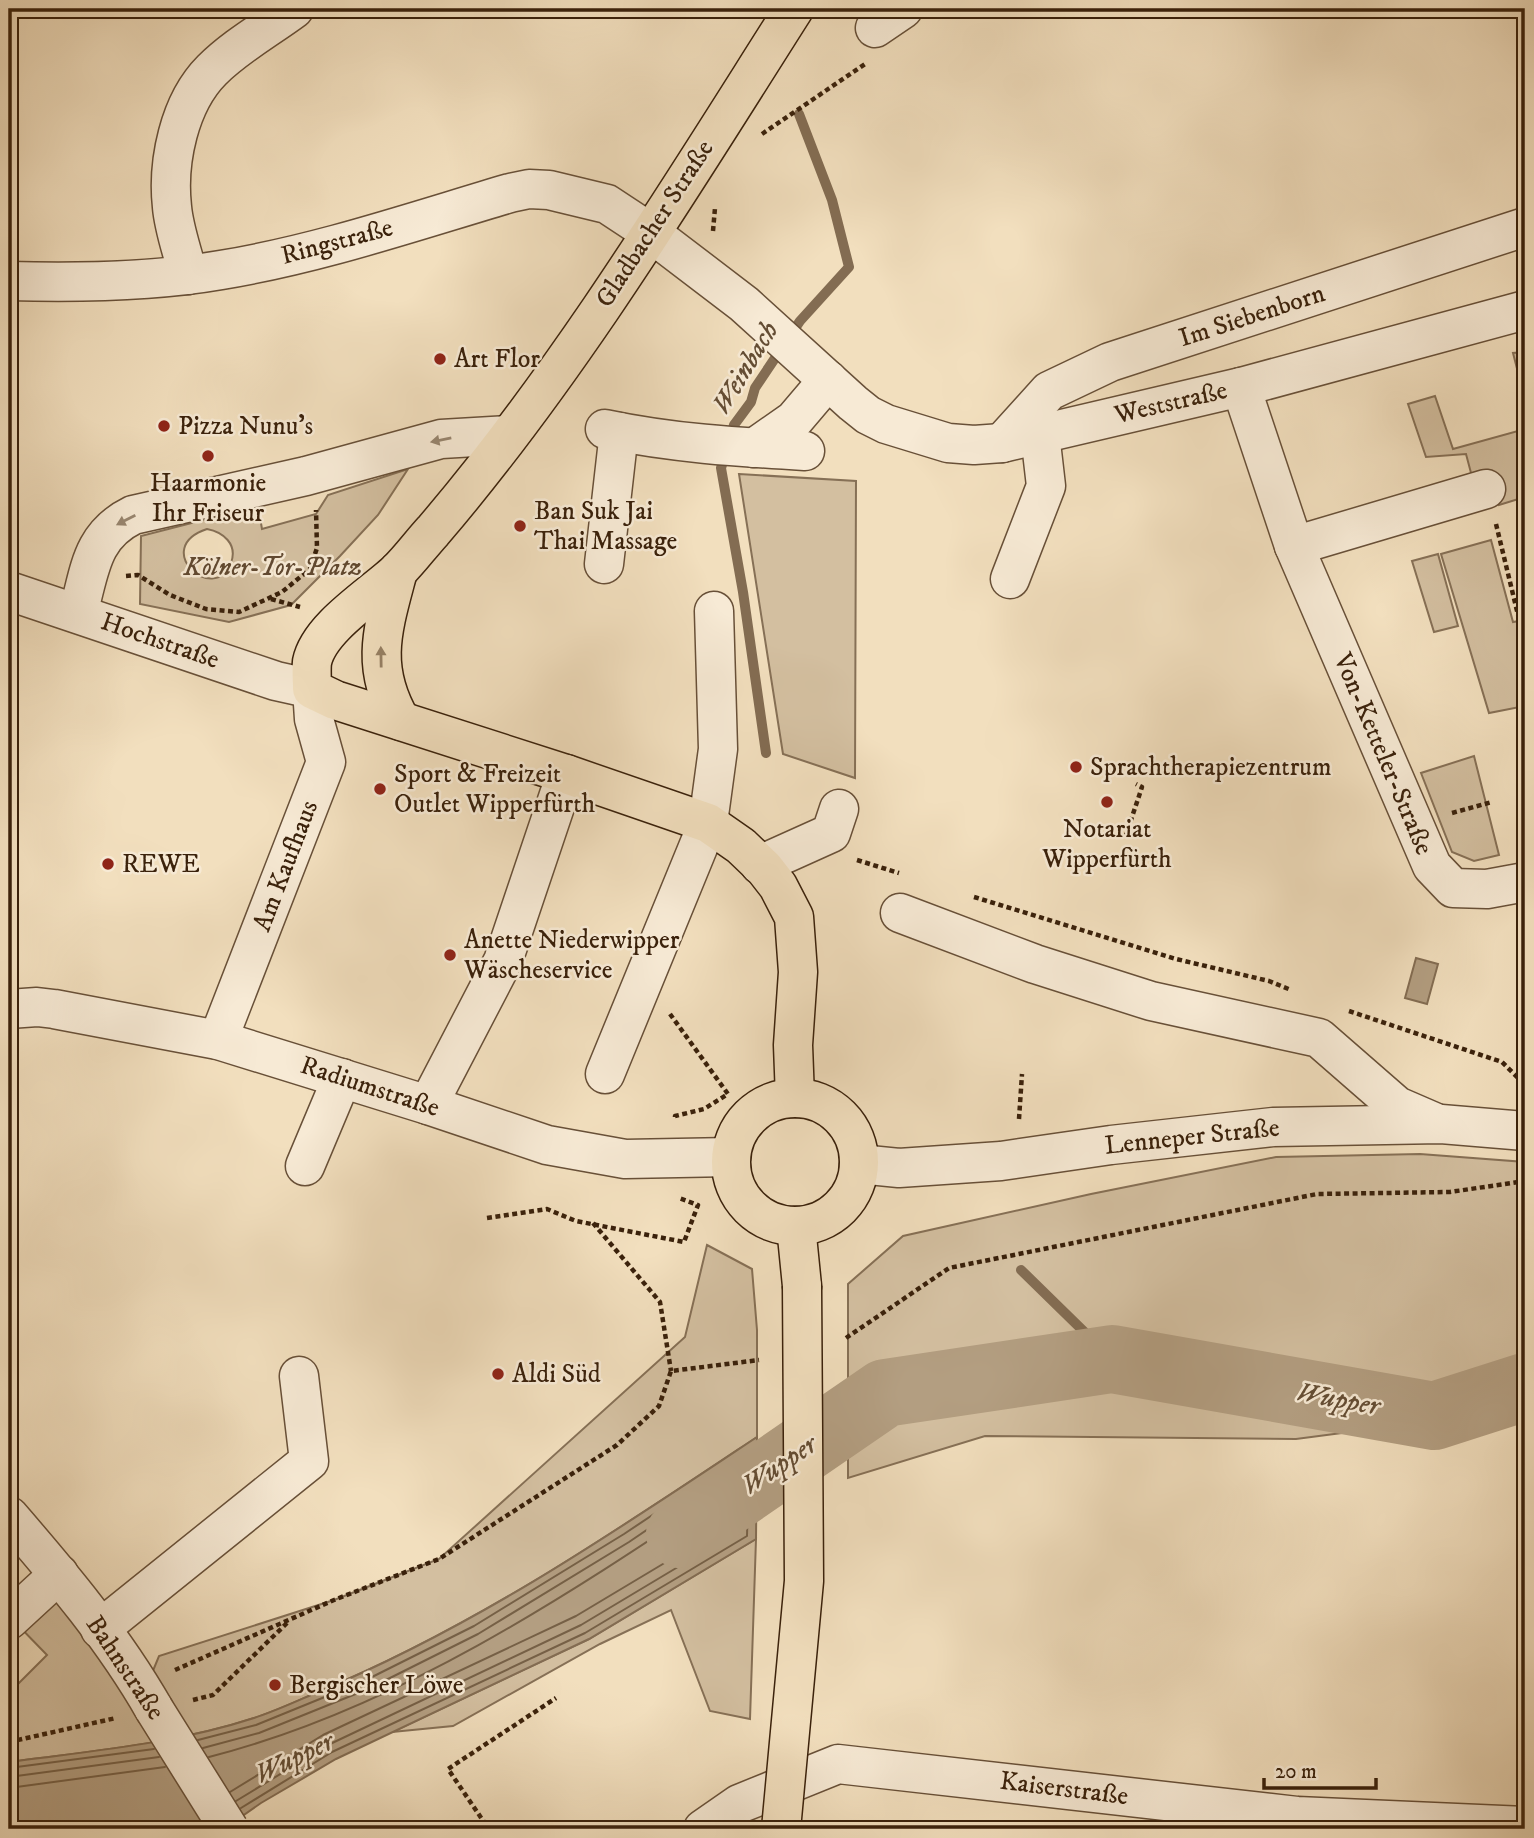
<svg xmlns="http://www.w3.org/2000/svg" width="1534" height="1838" font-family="'IM FELL DW Pica',serif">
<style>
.green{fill:#d3bfa0;stroke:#867056;stroke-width:2;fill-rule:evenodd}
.water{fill:#b39e81;stroke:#836c52;stroke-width:2}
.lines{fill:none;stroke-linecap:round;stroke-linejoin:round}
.shore{stroke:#766046;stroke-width:2}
.stream{stroke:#836c52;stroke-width:10}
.river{stroke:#b39e81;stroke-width:68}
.minor-casing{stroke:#685038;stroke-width:41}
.major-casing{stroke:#3a210b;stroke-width:41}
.path{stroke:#3a210b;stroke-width:4.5;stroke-dasharray:5 3.5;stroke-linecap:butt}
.minor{stroke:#f7ead5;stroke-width:38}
.major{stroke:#f2dfbe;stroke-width:38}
.minor-bridge-casing{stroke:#685038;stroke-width:41;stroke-linecap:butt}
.major-bridge-casing{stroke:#3a210b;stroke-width:41;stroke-linecap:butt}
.minor-bridge{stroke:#f7ead5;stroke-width:38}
.major-bridge{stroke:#f2dfbe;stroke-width:38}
.oneway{fill:#988670}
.oneway2{fill:#968064}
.poi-dot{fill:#8f2418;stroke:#f7ead5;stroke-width:2.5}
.labels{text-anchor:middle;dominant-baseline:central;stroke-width:5;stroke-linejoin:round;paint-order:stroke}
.street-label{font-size:26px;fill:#3a210b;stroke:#f7ead5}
.poi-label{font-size:26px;fill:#3a210b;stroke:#f7ead5;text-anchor:start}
.park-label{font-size:26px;font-style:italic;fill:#604830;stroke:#f7ead5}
.water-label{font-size:28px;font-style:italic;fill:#644d34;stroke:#f7ead5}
</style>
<rect width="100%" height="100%" fill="#f2dfbe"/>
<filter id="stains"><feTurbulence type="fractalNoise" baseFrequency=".00286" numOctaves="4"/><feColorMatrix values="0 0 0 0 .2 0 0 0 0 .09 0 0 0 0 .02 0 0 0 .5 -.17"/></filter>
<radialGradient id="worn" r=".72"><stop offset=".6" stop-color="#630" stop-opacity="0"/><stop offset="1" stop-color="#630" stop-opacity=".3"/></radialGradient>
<g class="green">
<path d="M1525,352V400L1513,353Z"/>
<path d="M1435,396L1453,449L1525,429V497L1499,505L1494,486L1475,488L1466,454L1426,457L1408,404Z"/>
<path d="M408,469L378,515L340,556L291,605L229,622L140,604L141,536L258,506L262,529L316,514L328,495ZM207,529C223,532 238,544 231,563C214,606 150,548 207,529Z"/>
<path d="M739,474L856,481L855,778L783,754Z"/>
<path d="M1491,540L1513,622L1525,620V706L1489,713L1441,554Z"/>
<path d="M1438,554L1458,626L1434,632L1412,561Z"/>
<path d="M1474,756L1499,855L1474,861L1452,852L1421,773Z"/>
<path d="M1420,1154L1525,1162V1409L1296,1439L985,1436L848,1478V1284L903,1236L1091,1194L1276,1157Z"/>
<path d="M707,1245L752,1269L757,1330V1437C616,1531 475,1627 318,1692C297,1701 276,1711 254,1718C175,1744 90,1751 9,1762V1693L47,1655L11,1618L59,1574L150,1678L159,1656L334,1600L439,1559L685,1337Z"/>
<path d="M756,1539L750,1719L710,1711L671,1610L600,1644L453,1726L392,1732L589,1639Z"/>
</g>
<g class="water">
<path d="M1416,958L1438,964L1427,1004L1405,998Z"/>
<path d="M757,1437L756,1539L589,1639L336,1759L261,1803L228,1826L186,1829H9V1762C90,1751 175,1744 254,1718C276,1711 297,1701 318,1692C475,1627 616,1531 757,1437Z"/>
</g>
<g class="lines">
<g class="shore">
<path d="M198,1740L256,1725L364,1681L474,1626L624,1534L744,1454L749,1455L747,1536L585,1633L332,1752L241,1808"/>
<path d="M203,1748L259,1733L368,1689L478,1634L629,1542L735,1470L740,1471L738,1531L581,1625L328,1745L236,1801"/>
<path d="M209,1757C397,1709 565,1597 725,1490L730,1491L728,1525L576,1616L323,1735L230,1792"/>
<path d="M9,1768L154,1749"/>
<path d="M9,1777L159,1757"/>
<path d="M9,1788L165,1767"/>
</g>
<g class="stream">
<path d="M766,753L743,592L721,468L734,425L751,402L755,388L800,321L849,267L832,200L799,114"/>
<path d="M1021,1270L1112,1359"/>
</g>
<path class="river" d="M680,1534L885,1393L1112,1359L1434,1416L1525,1387"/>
<g class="minor-casing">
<g id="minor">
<path d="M875,28L903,9"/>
<path d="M188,275C183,253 174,230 172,207C167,162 179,103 212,70C236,46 267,29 294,9"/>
<path d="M9,281C79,283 152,282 221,270C319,254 415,221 510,193L529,189L549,190L607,204L651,233L744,304L853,403L868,415L886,424L948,443L974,445L1002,443L1241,387L1525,310"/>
<path d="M1241,387L1294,546L1432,866L1453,888L1487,889L1525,882"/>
<path d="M605,429C671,443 737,447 805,451"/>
<path d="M1002,443L1049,391L1110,362L1525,227"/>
<path d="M754,448L794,420L828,380"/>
<path d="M1294,546L1486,489"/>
<path d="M604,564L619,432"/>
<path d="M1010,579L1046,486L1040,434"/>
<path d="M9,591L276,681L312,689L314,719L326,762L218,1040"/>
<path d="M78,613C90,572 90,536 133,515L306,476L441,439L509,435"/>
<path d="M760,865L831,833L839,809"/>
<path d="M900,913L1035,964L1151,1001L1319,1038L1397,1106L1434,1122"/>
<path d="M9,1009L37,1007L54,1009L218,1040L428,1105L547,1145L625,1159L731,1157"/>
<path d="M605,1074L708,823L718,749L714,611"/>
<path d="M428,1105L503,961L566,774"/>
<path d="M859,1164L899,1168L1001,1161L1111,1145L1273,1127L1441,1124L1525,1131"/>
<path d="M305,1166L342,1078"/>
<path d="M9,1516C61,1576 114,1639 154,1709"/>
<path d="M9,1620L59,1574"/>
<path d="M100,1629L309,1461L299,1376"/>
<path d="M703,1829L739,1804L838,1764L1297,1816L1525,1826"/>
</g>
</g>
<g class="major-casing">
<g id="major">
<path d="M794,9C682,185 569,372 433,531C421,544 411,558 398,571C374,594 319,627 312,662C311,670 312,680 312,689L335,700L566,774L708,823L741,846L764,868L778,886L794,917L798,972L793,1045L795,1098"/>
<path d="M398,571C383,628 369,666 401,721"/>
<circle cx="795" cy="1162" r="64"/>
<path d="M796,1226L802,1286"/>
</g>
</g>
<g class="path">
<path d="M762,134L865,64"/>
<path d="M713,231L715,208"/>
<path d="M1496,524L1518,615L1525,613"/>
<path d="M126,576L138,575L170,595L206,609L239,612L282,592L310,569L317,548L316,510"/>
<path d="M271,599L300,607"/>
<path d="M1452,813L1492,802"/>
<path d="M1125,838L1142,787L1136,784"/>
<path d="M857,860L899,873"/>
<path d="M974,897L1176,959L1269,981L1291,990"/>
<path d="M1349,1011L1502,1062L1525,1085"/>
<path d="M670,1014L728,1094L704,1109L675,1116V1120"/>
<path d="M1019,1119L1022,1074"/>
<path d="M487,1218L547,1209L576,1221L684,1242L698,1205L679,1198"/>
<path d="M593,1223L660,1302L671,1371"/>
<path d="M846,1338L949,1268L1317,1194L1450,1192L1525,1181"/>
<path d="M175,1670L334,1600L439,1559L617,1445L659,1406L671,1371L759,1360"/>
<path d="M193,1700L213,1695L287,1623"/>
<path d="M9,1742L116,1718"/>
<path d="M486,1825L448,1769L556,1698"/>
</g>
<use href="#minor" class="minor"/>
<use href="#major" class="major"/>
<g class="minor-bridge-casing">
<path id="minor-bridge" d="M154,1709L229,1829"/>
</g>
<g class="major-bridge-casing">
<path id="major-bridge" d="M781,1829L804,1581L802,1286"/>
</g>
<use href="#minor-bridge" class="minor-bridge"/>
<use href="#major-bridge" class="major-bridge"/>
</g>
<defs><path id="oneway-solid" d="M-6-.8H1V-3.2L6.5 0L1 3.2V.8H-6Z" transform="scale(1.75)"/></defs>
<g class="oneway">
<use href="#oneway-solid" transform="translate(441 440) rotate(169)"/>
<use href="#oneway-solid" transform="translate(126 520) rotate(153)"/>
</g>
<use class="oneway2" href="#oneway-solid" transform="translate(381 657) rotate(-91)"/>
<g class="poi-dot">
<circle cx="440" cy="359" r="7"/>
<circle cx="164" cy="426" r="7"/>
<circle cx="208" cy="456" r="7"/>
<circle cx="520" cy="526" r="7"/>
<circle cx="1076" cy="767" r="7"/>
<circle cx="380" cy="789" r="7"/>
<circle cx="1107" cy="802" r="7"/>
<circle cx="108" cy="864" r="7"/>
<circle cx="450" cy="955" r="7"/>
<circle cx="498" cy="1374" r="7"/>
<circle cx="275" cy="1685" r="7"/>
</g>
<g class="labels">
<g class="street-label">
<text transform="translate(655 224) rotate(-57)">Gladbacher Straße</text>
<text transform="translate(337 242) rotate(-15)">Ringstraße</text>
<text transform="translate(1252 316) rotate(-18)">Im Siebenborn</text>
<text transform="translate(1171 403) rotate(-13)">Weststraße</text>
<text transform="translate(160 641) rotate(19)">Hochstraße</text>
<text transform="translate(1383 754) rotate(67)">Von-Ketteler-Straße</text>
<text transform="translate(286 866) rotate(-69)">Am Kaufhaus</text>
<text transform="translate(370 1087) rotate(18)">Radiumstraße</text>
<text transform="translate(1192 1137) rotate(-6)">Lenneper Straße</text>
<text transform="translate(125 1668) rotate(56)">Bahnstraße</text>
<text transform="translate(1064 1789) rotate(7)">Kaiserstraße</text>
</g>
<g class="poi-label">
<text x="454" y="359">Art Flor</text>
<text x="178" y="426">Pizza Nunu's</text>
<text x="208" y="483" text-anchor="middle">Haarmonie<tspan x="208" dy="30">Ihr Friseur</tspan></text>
<text x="534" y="511">Ban Suk Jai<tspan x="534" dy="30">Thai Massage</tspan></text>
<text x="1090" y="767">Sprachtherapiezentrum</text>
<text x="394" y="774">Sport &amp; Freizeit<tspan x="394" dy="30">Outlet Wipperfürth</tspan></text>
<text x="1107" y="829" text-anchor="middle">Notariat<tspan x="1107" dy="30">Wipperfürth</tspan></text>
<text x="122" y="864">REWE</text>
<text x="464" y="940">Anette Niederwipper<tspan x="464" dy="30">Wäscheservice</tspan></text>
<text x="512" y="1374">Aldi Süd</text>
<text x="289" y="1685">Bergischer Löwe</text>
</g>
<g class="park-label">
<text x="273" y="567">Kölner-Tor-Platz</text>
</g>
<g class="water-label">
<text transform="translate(745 368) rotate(-59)">Weinbach</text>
<text transform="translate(1338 1399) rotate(10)">Wupper</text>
<text transform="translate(779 1465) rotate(-34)">Wupper</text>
<text transform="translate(294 1758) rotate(-26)">Wupper</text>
</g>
</g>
<rect width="1534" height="1838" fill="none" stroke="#f2dfbe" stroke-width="35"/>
<rect x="10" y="10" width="1513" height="1817" fill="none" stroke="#3a210b" stroke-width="3.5"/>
<rect x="18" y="18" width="1499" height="1803" fill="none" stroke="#3a210b" stroke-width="2"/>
<path d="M1264 1778v10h112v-10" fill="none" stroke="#3a210b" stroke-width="3.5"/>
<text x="1275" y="1778" font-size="21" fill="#3a210b" stroke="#f7ead5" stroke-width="5" paint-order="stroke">20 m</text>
<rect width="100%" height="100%" filter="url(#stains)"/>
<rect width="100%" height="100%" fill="url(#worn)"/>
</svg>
